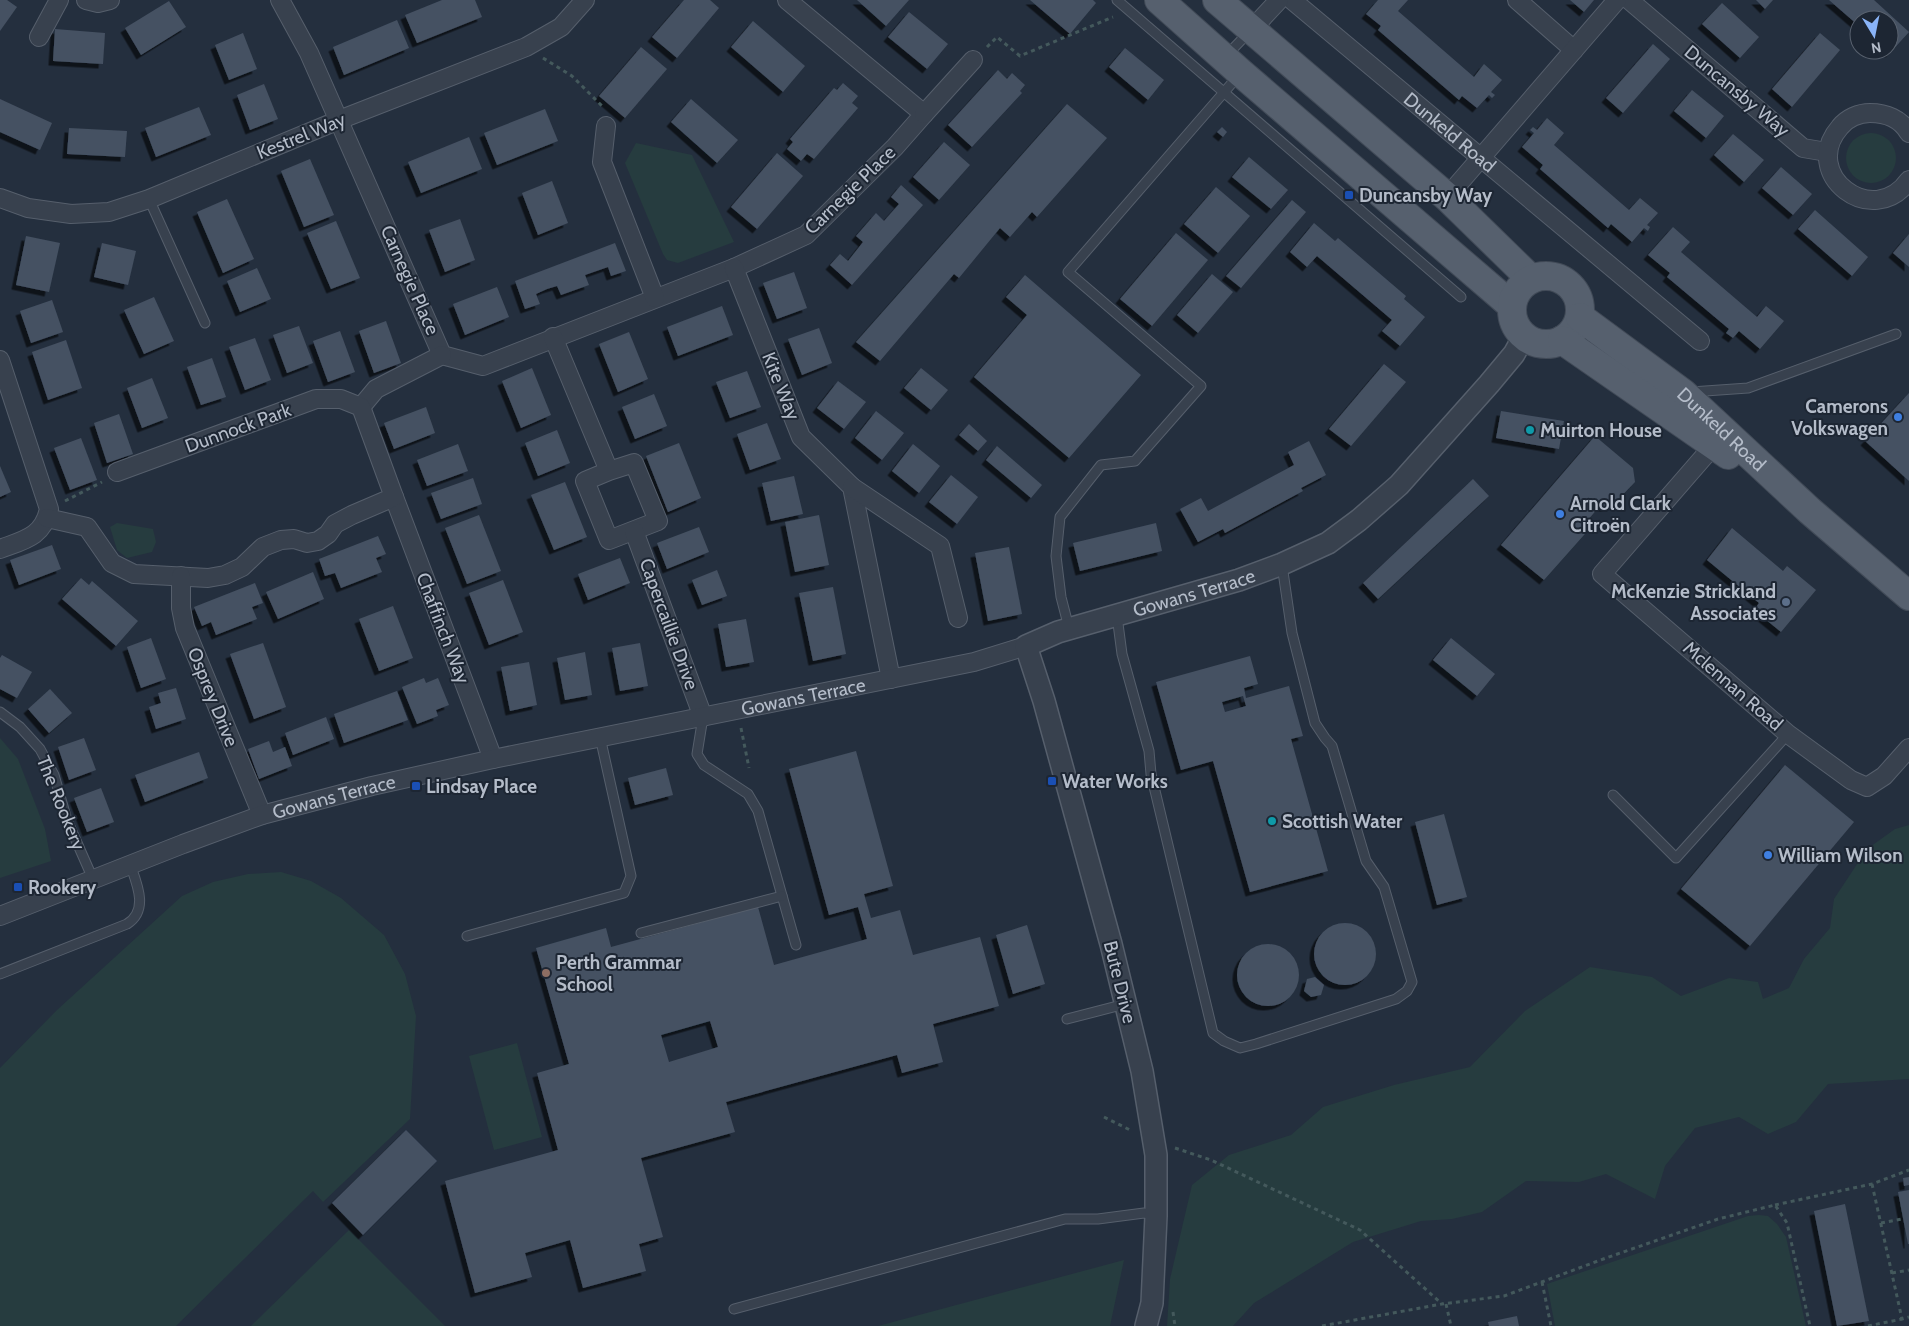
<svg xmlns="http://www.w3.org/2000/svg" width="1909" height="1326" font-family="Cabin,sans-serif">
<style>
.green{fill:#263c3f}
.building{fill:#455162;fill-rule:evenodd;filter:url(#shadow)}
.lines{fill:none;stroke-linecap:round;stroke-linejoin:round}
.service-casing{stroke:#565f6c;stroke-width:11}
.minor-casing{stroke:#565f6c;stroke-width:20}
.tertiary-casing{stroke:#565f6c;stroke-width:24}
.primary-casing{stroke:#414a57;stroke-width:30}
.path{stroke:#44595c;stroke-width:3;stroke-dasharray:4 4;stroke-linecap:butt}
.service{stroke:#38414e;stroke-width:9}
.minor{stroke:#38414e;stroke-width:18}
.tertiary{stroke:#38414e;stroke-width:21}
.primary{stroke:#56606e;stroke-width:28}
.transit-dot{fill:#1a4fb4;stroke:#1d2633;stroke-width:2}
.shop-dot{fill:#3f7fe0;stroke:#1d2633;stroke-width:2}
.culture-dot{fill:#0f9aa8;stroke:#1d2633;stroke-width:2}
.service-dot{fill:#5c6f8a;stroke:#1d2633;stroke-width:2}
.education-dot{fill:#8d6e63;stroke:#1d2633;stroke-width:2}
.labels{text-anchor:middle;dominant-baseline:central;stroke-width:4;stroke-linejoin:round;paint-order:stroke}
.street-label{font-size:19px;fill:#b4bcc9;stroke:#1d2633}
.poi-label{font-size:19px;font-weight:bold;fill:#b4bcc9;stroke:#1d2633;text-anchor:start}
</style>
<defs>
<filter id="shadow"><feDropShadow dx="-4.5" dy="4.5" stdDeviation="0" flood-color="#0009"/></filter>
</defs>
<rect width="100%" height="100%" fill="#242f3e"/>
<g class="green">
<circle cx="1871" cy="158" r="25"/>
<path d="M636,143L692,155L734,242L678,263L667,260L663,254L625,163Z"/>
<path d="M117,523L153,529L156,542L152,552L127,558L117,550L110,527Z"/>
<path d="M0,738L18,759L45,829L51,861L0,878Z"/>
<path d="M1909,825V1079L1828,1084L1796,1122L1768,1134L1739,1117L1695,1128L1665,1166L1655,1199L1606,1174L1579,1182L1526,1181L1482,1212L1452,1219L1421,1221L1353,1242L1254,1303L1233,1326H1167L1170,1279L1192,1185L1229,1155L1291,1135L1323,1107L1394,1085L1470,1067L1525,1011L1590,967L1652,977L1681,996L1729,978L1758,982L1763,999L1789,988L1804,959L1830,928L1834,899L1867,849L1895,829Z"/>
<path d="M281,872L311,881L341,898L384,935L405,974L416,1016L410,1119L323,1202L313,1191L176,1326H0V1068L57,1010L182,896L213,882L248,874Z"/>
<path d="M517,1043L542,1137L494,1150L469,1056Z"/>
<path d="M1759,1215L1768,1216L1777,1224L1786,1237L1806,1326H1555L1547,1284L1748,1216Z"/>
<path d="M349,1230L445,1326H251Z"/>
<path d="M1124,1260L1110,1326H878Z"/>
</g>
<g class="building">
<path d="M0,0H7L17,7L0,31Z"/>
<path d="M442,0H475L482,17L417,43L405,15Z"/>
<path d="M684,0H710L719,8L677,58L652,37Z"/>
<path d="M857,0H909L886,26Z"/>
<path d="M1030,0H1093L1096,3L1070,34Z"/>
<path d="M1378,0H1408L1398,11L1474,77L1484,64L1502,80L1491,92L1495,95L1492,98L1489,95L1477,108L1462,96L1459,100L1378,30L1381,26L1366,14Z"/>
<path d="M1570,0H1594L1584,12Z"/>
<path d="M1756,0H1773L1765,9Z"/>
<path d="M1829,0H1874L1909,32L1890,53L1887,50H1889V20H1859V26Z"/>
<path d="M169,1L186,27L141,55L125,28Z"/>
<path d="M1722,3L1759,37L1740,58L1702,24Z"/>
<path d="M909,12L948,44L927,69L888,37Z"/>
<path d="M397,20L409,48L344,75L333,47Z"/>
<path d="M753,21L805,66L783,92L731,47Z"/>
<path d="M55,29L105,33L103,64L53,61Z"/>
<path d="M243,33L257,69L229,80L215,45Z"/>
<path d="M1820,33L1840,50L1792,107L1772,89Z"/>
<path d="M1653,44L1670,59L1623,113L1606,98Z"/>
<path d="M641,47L667,69L625,118L599,96Z"/>
<path d="M1125,48L1164,80L1148,100L1109,67Z"/>
<path d="M998,70L1007,79L1012,73L1025,85L1020,91L1022,93L972,147L948,125Z"/>
<path d="M843,83L858,96L852,103L858,108L814,159L807,154L801,161L787,149L793,142L790,139L834,88L837,90Z"/>
<path d="M264,84L278,119L250,130L237,95Z"/>
<path d="M1692,90L1724,116L1706,138L1674,111Z"/>
<path d="M0,99L52,123L40,150L0,132Z"/>
<path d="M691,99L738,140L717,163L671,122Z"/>
<path d="M1067,104L1107,138L1037,217L1032,212L1010,237L1000,228L959,278L954,274L880,361L856,342Z"/>
<path d="M199,107L211,135L156,157L145,128Z"/>
<path d="M545,109L558,141L497,165L484,133Z"/>
<path d="M1547,118L1564,133L1554,145L1629,210L1640,198L1658,213L1647,225L1650,227L1648,231L1644,228L1632,242L1611,224L1608,228L1540,169L1543,165L1522,147L1534,133L1530,130L1533,127L1537,130Z"/>
<path d="M1222,127L1227,132L1223,137L1217,132Z"/>
<path d="M69,128L127,131L125,157L67,154Z"/>
<path d="M1733,134L1764,160L1744,182L1714,155Z"/>
<path d="M469,137L482,169L421,193L408,162Z"/>
<path d="M944,142L970,165L939,200L913,177Z"/>
<path d="M777,153L803,176L757,229L731,207Z"/>
<path d="M1249,157L1288,190L1271,209L1232,177Z"/>
<path d="M310,159L334,215L304,227L281,171Z"/>
<path d="M1781,167L1812,194L1793,215L1762,188Z"/>
<path d="M552,181L568,223L538,235L522,193Z"/>
<path d="M901,185L923,205L852,285L830,265L840,254L848,261L863,242L856,236L876,213L884,221L891,213L899,204L891,197Z"/>
<path d="M1216,187L1250,216L1218,253L1184,224Z"/>
<path d="M227,199L254,259L223,273L197,212Z"/>
<path d="M1292,200L1306,212L1241,288L1226,276Z"/>
<path d="M1815,210L1868,257L1852,276L1798,229Z"/>
<path d="M460,219L475,260L445,272L429,230Z"/>
<path d="M336,221L360,278L331,289L307,233Z"/>
<path d="M1314,223L1335,241L1338,238L1406,296L1404,299L1425,317L1400,346L1382,331L1392,320L1317,256L1307,267L1290,252Z"/>
<path d="M1673,227L1690,242L1681,252L1757,317L1766,306L1784,321L1760,349L1739,331L1733,338L1726,333L1729,329L1667,277L1670,273L1648,255Z"/>
<path d="M1176,233L1208,260L1152,326L1120,299Z"/>
<path d="M1909,234V267L1893,253Z"/>
<path d="M26,236L60,243L49,292L16,285Z"/>
<path d="M102,243L136,251L128,285L94,277Z"/>
<path d="M615,243L626,271L611,276L608,267L585,275L589,285L561,295L557,286L547,289L536,294L540,304L525,309L515,281Z"/>
<path d="M257,268L271,299L240,312L227,281Z"/>
<path d="M794,272L807,308L777,319L763,283Z"/>
<path d="M1212,274L1233,292L1198,333L1177,315Z"/>
<path d="M1025,275L1141,375L1069,458L974,377L1027,315L1006,297Z"/>
<path d="M497,287L509,317L465,335L453,304Z"/>
<path d="M154,297L174,341L144,354L124,310Z"/>
<path d="M52,300L63,332L31,343L20,311Z"/>
<path d="M722,306L733,335L678,356L667,327Z"/>
<path d="M386,321L401,363L374,373L359,331Z"/>
<path d="M299,326L313,363L287,373L273,335Z"/>
<path d="M819,328L832,363L802,375L788,339Z"/>
<path d="M340,331L355,372L328,382L313,341Z"/>
<path d="M629,332L648,379L618,392L599,344Z"/>
<path d="M255,338L271,380L245,390L229,347Z"/>
<path d="M66,340L82,388L48,400L32,352Z"/>
<path d="M212,358L226,397L201,405L187,367Z"/>
<path d="M1384,364L1406,382L1351,446L1329,429Z"/>
<path d="M532,368L551,415L521,428L502,381Z"/>
<path d="M921,368L948,390L931,410L904,388Z"/>
<path d="M747,371L761,407L730,418L716,382Z"/>
<path d="M152,378L168,418L142,428L127,388Z"/>
<path d="M838,381L866,402L844,429L817,408Z"/>
<path d="M1909,393V481L1865,441Z"/>
<path d="M654,394L667,426L635,439L622,407Z"/>
<path d="M426,407L435,433L394,449L384,423Z"/>
<path d="M876,411L904,433L882,460L855,438Z"/>
<path d="M1501,411L1564,421L1559,449L1496,438Z"/>
<path d="M119,414L133,454L107,463L94,423Z"/>
<path d="M767,423L781,459L750,470L737,434Z"/>
<path d="M969,424L987,441L978,451L959,435Z"/>
<path d="M557,430L570,463L538,476L525,443Z"/>
<path d="M1595,436L1633,468L1635,482L1611,507H1599L1587,521L1592,526L1544,580L1501,545Z"/>
<path d="M81,438L97,480L70,490L54,448Z"/>
<path d="M1309,441L1326,475L1301,488L1303,491L1225,533L1223,529L1198,542L1180,509L1201,498L1208,511L1294,465L1288,452Z"/>
<path d="M679,443L701,498L668,512L646,456Z"/>
<path d="M458,444L468,471L427,486L417,460Z"/>
<path d="M913,444L940,466L919,493L892,471Z"/>
<path d="M997,446L1042,485L1031,498L986,460Z"/>
<path d="M0,466L11,492L0,497Z"/>
<path d="M951,475L978,497L957,524L929,502Z"/>
<path d="M794,476L803,514L771,521L762,483Z"/>
<path d="M473,478L482,504L441,519L431,493Z"/>
<path d="M1473,479L1489,496L1378,599L1363,583Z"/>
<path d="M565,482L587,537L554,550L531,495Z"/>
<path d="M479,515L501,571L467,584L445,528Z"/>
<path d="M819,515L829,565L795,572L785,522Z"/>
<path d="M1156,523L1162,551L1080,571L1073,543Z"/>
<path d="M699,527L709,552L667,569L657,543Z"/>
<path d="M1732,528L1783,571L1787,566L1816,590L1781,632L1754,610L1759,603L1707,560Z"/>
<path d="M378,536L386,554L376,558L382,572L341,588L335,573L325,576L319,559Z"/>
<path d="M52,545L61,569L19,585L10,560Z"/>
<path d="M1009,547L1022,614L988,621L975,553Z"/>
<path d="M620,558L630,583L588,600L578,574Z"/>
<path d="M717,570L727,596L702,605L692,580Z"/>
<path d="M313,572L324,599L278,619L266,592Z"/>
<path d="M81,578L89,585L92,581L138,621L116,646L62,599Z"/>
<path d="M503,580L523,632L489,645L469,593Z"/>
<path d="M255,583L263,603L252,607L257,619L216,635L211,622L202,626L194,607Z"/>
<path d="M833,587L846,654L813,661L799,593Z"/>
<path d="M393,606L413,658L379,671L359,619Z"/>
<path d="M746,619L754,662L726,667L718,624Z"/>
<path d="M151,638L166,679L141,688L127,647Z"/>
<path d="M1451,638L1495,674L1477,696L1433,660Z"/>
<path d="M263,643L286,707L254,719L230,654Z"/>
<path d="M640,643L648,686L620,691L612,648Z"/>
<path d="M585,652L592,695L565,700L557,658Z"/>
<path d="M2,655L32,672L17,698L0,689V658Z"/>
<path d="M1250,656L1258,684L1244,688L1246,698L1289,686L1303,736L1291,739L1328,871L1250,892L1213,761L1181,770L1156,682ZM1243,696L1246,706L1225,712L1222,702Z"/>
<path d="M529,662L537,705L510,711L501,667Z"/>
<path d="M424,678L426,683L438,678L449,705L436,710L438,716L417,724L402,687Z"/>
<path d="M176,688L186,719L156,729L149,707L161,703L158,693Z"/>
<path d="M50,689L72,713L49,733L28,709Z"/>
<path d="M397,691L408,720L344,743L334,714Z"/>
<path d="M326,717L334,739L293,755L285,733Z"/>
<path d="M84,738L96,770L69,780L58,747Z"/>
<path d="M269,741L273,752L285,747L292,766L259,779L248,749Z"/>
<path d="M856,751L893,886L864,894L871,918L900,910L913,955L980,937L999,1006L933,1024L943,1062L902,1073L897,1055L726,1102L735,1132L641,1158L663,1237L639,1244L646,1271L583,1288L570,1240L525,1253L532,1277L475,1293L445,1181L558,1150L537,1073L569,1064L536,948L606,928L611,947L758,907L774,965L867,939L858,907L829,915L789,769ZM710,1021L718,1047L669,1062L661,1035Z"/>
<path d="M199,752L208,778L145,802L135,775Z"/>
<path d="M1785,765L1854,822L1750,946L1681,889Z"/>
<path d="M666,768L673,795L635,805L628,778Z"/>
<path d="M101,788L114,822L87,832L74,798Z"/>
<path d="M1444,814L1467,897L1437,905L1415,822Z"/>
<circle cx="1345" cy="954" r="31"/>
<path d="M1027,925L1045,984L1013,994L996,935Z"/>
<circle cx="1268" cy="975" r="31"/>
<path d="M1315,977L1324,985L1321,995L1311,997L1304,991L1307,979Z"/>
<path d="M406,1130L437,1161L363,1235L332,1203Z"/>
<path d="M1909,1177V1185L1904,1186L1903,1178Z"/>
<path d="M1909,1190V1244H1908L1898,1192Z"/>
<path d="M1845,1204L1869,1321L1837,1326L1814,1211Z"/>
<path d="M1517,1316L1519,1326H1489L1488,1322Z"/>
</g>
<g class="lines">
<g class="service-casing">
<g id="service">
<path d="M1117,0L1461,297"/>
<path d="M1226,56L1250,31"/>
<path d="M149,199L205,323"/>
<path d="M1691,392L1748,388L1896,334"/>
<path d="M1117,616L1122,654L1149,751L1151,774L1213,1033L1224,1041L1240,1048L1256,1044L1396,999L1407,991L1412,982L1384,887L1366,861L1332,746L1325,738L1315,723L1292,633L1282,565"/>
<path d="M1069,628L1061,597L1056,556L1060,517L1101,465L1135,461L1201,386L1068,272L1239,75"/>
<path d="M0,712L20,727L40,749L54,775L67,820L93,879"/>
<path d="M703,717L697,754L704,765L748,794L758,811L796,945"/>
<path d="M1613,795L1676,858L1788,734"/>
<path d="M641,933L782,896"/>
<path d="M467,936L624,893L631,876L600,737"/>
<path d="M0,974L127,924C149,910 137,884 130,864"/>
<path d="M1067,1019L1125,1004"/>
<path d="M734,1309L1065,1219H1098L1144,1213L1156,1216"/>
</g>
</g>
<g class="minor-casing">
<g id="minor">
<path d="M86,0L98,3L110,0"/>
<path d="M280,0L309,53L442,355L483,366L734,268L806,235L895,147L924,114L787,0"/>
<path id="s1" d="M1292,0L1700,341"/>
<path d="M1517,0L1574,50"/>
<path d="M1629,0L1803,148L1827,152"/>
<path d="M1252,29L1279,0"/>
<path d="M39,37L59,0"/>
<path d="M924,114L973,60"/>
<path d="M606,126L602,162L655,298"/>
<path d="M1909,133C1901,119 1886,113 1870,113C1859,113 1847,118 1840,127C1799,174 1873,231 1909,180"/>
<path d="M1447,197L1617,0"/>
<path d="M0,198L28,208L71,214L109,212L149,199L339,120L526,47L561,27L585,0"/>
<path d="M734,268L801,437L852,487L891,679"/>
<path d="M553,337L609,471L634,463L658,521L609,540L585,481L609,471"/>
<path d="M0,360L49,509C43,537 24,540 0,549"/>
<path d="M361,407L376,389L442,355"/>
<path d="M1714,445L1602,574L1788,734L1851,780L1867,787L1884,776L1909,748"/>
<path d="M852,487L940,546L958,618"/>
<path d="M394,497L493,759"/>
<path d="M47,518L87,527L112,563L134,574L208,578L225,575L242,567L263,547L281,540L294,539L307,543L318,541L328,534L335,524L352,515L394,497L361,407L341,399H316L117,472"/>
<path d="M634,531L703,717"/>
<path d="M181,576V608L185,628L262,815"/>
<path id="s2" d="M0,916L183,844L262,815L372,786L493,759L974,662L1026,646"/>
</g>
</g>
<g class="tertiary-casing">
<g id="tertiary">
<path id="s3" d="M1146,1326L1152,1303L1156,1216V1155L1142,1071L1111,944L1044,701L1026,646L1058,632L1239,580L1282,564L1328,543L1359,520L1399,485L1489,384L1514,354L1524,336"/>
</g>
</g>
<g class="primary-casing">
<g id="primary">
<path d="M1159,0L1241,73L1511,305"/>
<path d="M1217,0L1447,197L1531,279"/>
<circle cx="1546" cy="310" r="34"/>
<path id="s4" d="M1580,317L1683,393L1810,511L1909,596"/>
<path d="M1562,340L1728,455"/>
</g>
</g>
<g class="path">
<path d="M987,47L997,37L1020,56L1113,17"/>
<path d="M543,58L572,76L602,106"/>
<path d="M65,501L102,482"/>
<path d="M741,728L749,768"/>
<path d="M1104,1117L1130,1130"/>
<path d="M1175,1148L1211,1160L1360,1230L1442,1304"/>
<path d="M1872,1184L1902,1319L1909,1317"/>
<path d="M1775,1205L1872,1184L1909,1170"/>
<path d="M1881,1223L1902,1219"/>
<path d="M1892,1273L1909,1270"/>
<path d="M1542,1282L1551,1326"/>
<path d="M1446,1304L1451,1326"/>
<path d="M1173,1312L1175,1326"/>
<path d="M1322,1326L1442,1304L1504,1296L1606,1258L1718,1219L1775,1205L1787,1223L1810,1326"/>
<path d="M1868,1326L1902,1319"/>
</g>
<use href="#service" class="service"/>
<use href="#minor" class="minor"/>
<use href="#tertiary" class="tertiary"/>
<use href="#primary" class="primary"/>
</g>
<g class="transit-dot">
<rect x="1344" y="190" width="10" height="10" rx="2.5"/>
<rect x="1047" y="776" width="10" height="10" rx="2.5"/>
<rect x="411" y="781" width="10" height="10" rx="2.5"/>
<rect x="13" y="882" width="10" height="10" rx="2.5"/>
</g>
<g class="shop-dot">
<circle cx="1898" cy="417" r="5"/>
<circle cx="1560" cy="514" r="5"/>
<circle cx="1768" cy="855" r="5"/>
</g>
<g class="culture-dot">
<circle cx="1530" cy="430" r="5"/>
<circle cx="1272" cy="821" r="5"/>
</g>
<circle class="service-dot" cx="1786" cy="602" r="5"/>
<circle class="education-dot" cx="546" cy="973" r="5"/>
<g class="labels">
<g class="street-label">
<text transform="translate(1737 91) rotate(40)">Duncansby Way</text>
<text stroke="none"><textPath href="#s1" startOffset="206">Dunkeld Road</textPath></text>
<text transform="translate(301 136) rotate(-22)">Kestrel Way</text>
<text transform="translate(850 190) rotate(-44)">Carnegie Place</text>
<text transform="translate(410 280) rotate(66)">Carnegie Place</text>
<text transform="translate(781 386) rotate(68)">Kite Way</text>
<text transform="translate(238 428) rotate(-20)">Dunnock Park</text>
<text stroke="none"><textPath href="#s4" startOffset="181">Dunkeld Road</textPath></text>
<text stroke="none"><textPath href="#s3" startOffset="874">Gowans Terrace</textPath></text>
<text transform="translate(669 624) rotate(70)">Capercaillie Drive</text>
<text transform="translate(443 628) rotate(69)">Chaffinch Way</text>
<text transform="translate(1733 686) rotate(41)">Mclennan Road</text>
<text transform="translate(213 697) rotate(68)">Osprey Drive</text>
<text stroke="none"><textPath href="#s2" startOffset="835">Gowans Terrace</textPath></text>
<text stroke="none"><textPath href="#s2" startOffset="355">Gowans Terrace</textPath></text>
<text transform="translate(61 803) rotate(68)">The Rookery</text>
<text transform="translate(1120 982) rotate(76)">Bute Drive</text>
</g>
<g class="poi-label">
<text x="1359" y="195">Duncansby Way</text>
<text x="1888" y="406" text-anchor="end">Camerons<tspan x="1888" dy="22">Volkswagen</tspan></text>
<text x="1540" y="430">Muirton House</text>
<text x="1570" y="503">Arnold Clark<tspan x="1570" dy="22">Citroën</tspan></text>
<text x="1776" y="591" text-anchor="end">McKenzie Strickland<tspan x="1776" dy="22">Associates</tspan></text>
<text x="1062" y="781">Water Works</text>
<text x="426" y="786">Lindsay Place</text>
<text x="1282" y="821">Scottish Water</text>
<text x="1778" y="855">William Wilson</text>
<text x="28" y="887">Rookery</text>
<text x="556" y="962">Perth Grammar<tspan x="556" dy="22">School</tspan></text>
</g>
</g>
<g transform="translate(1874 35) rotate(170)"><circle r="24" fill="#1d2633" stroke="#59626f"/>
<path d="M0-4L9 19L0 12L-9 19Z" fill="#8ab4f8"/>
<text y="-8" font-size="14" font-weight="bold" text-anchor="middle" fill="#b4bcc9">N</text>
</g>
</svg>
